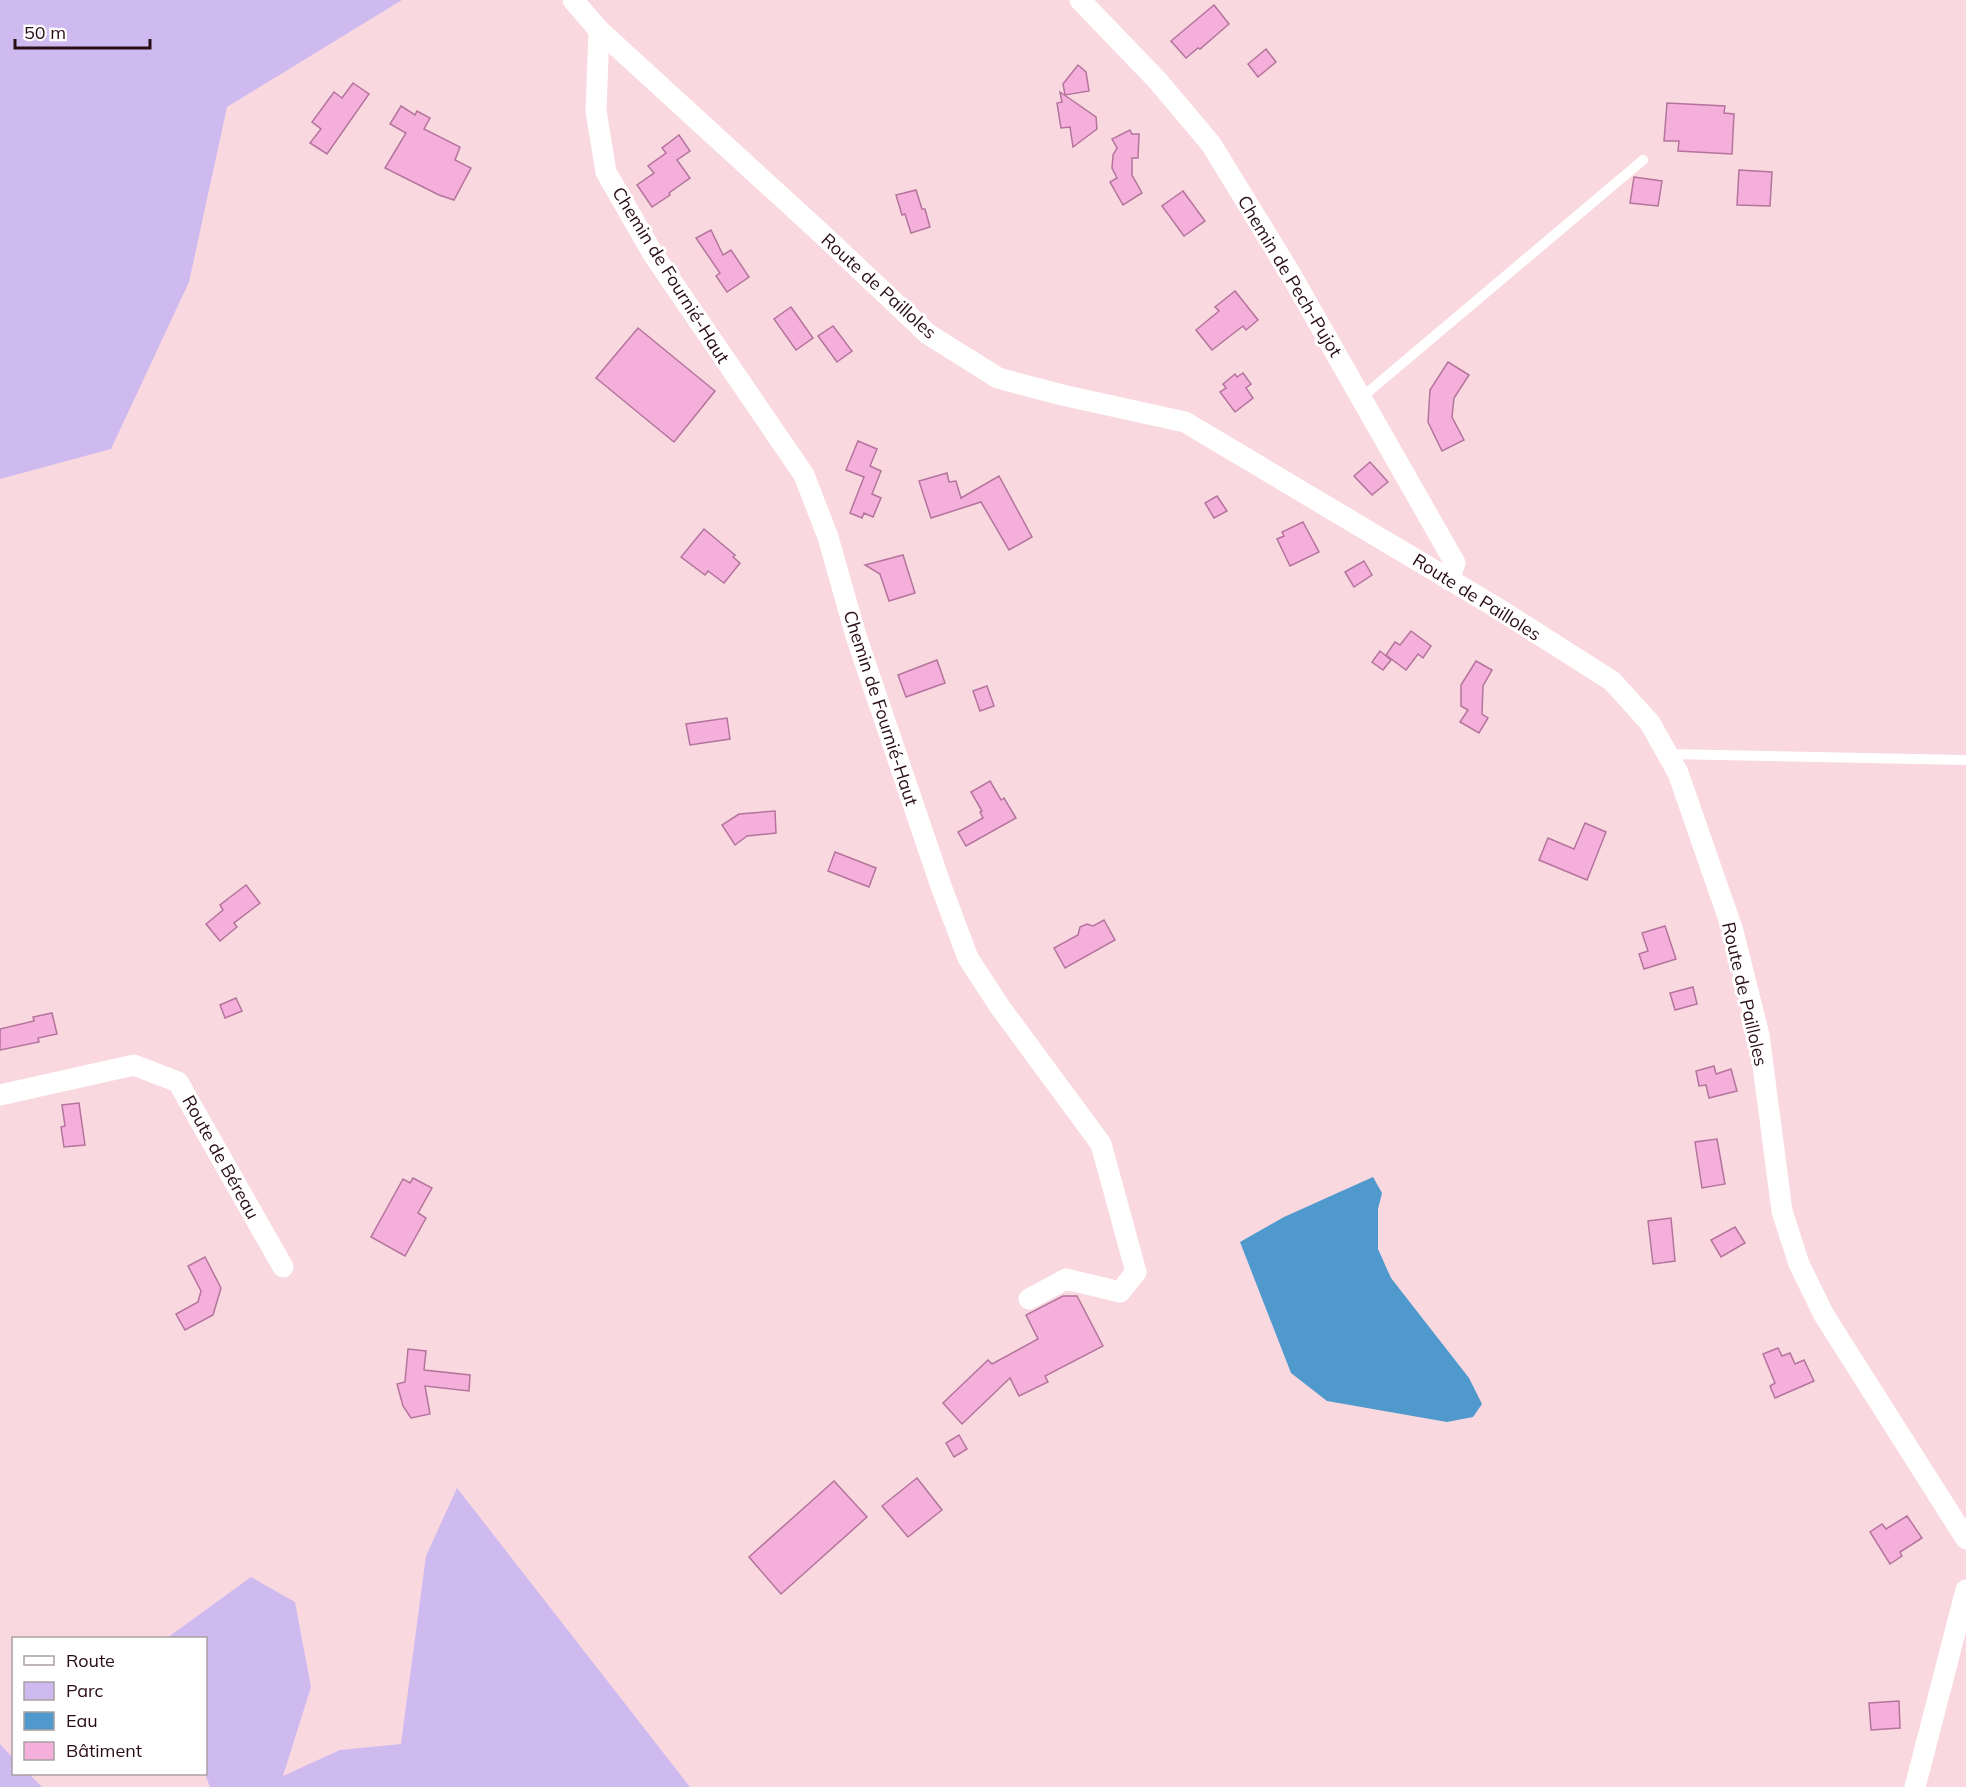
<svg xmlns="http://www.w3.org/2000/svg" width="1966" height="1787" font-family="Mulish,sans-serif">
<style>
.green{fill:#cfbaf0}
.water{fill:#4f99cd}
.building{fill:#f4b0da;stroke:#b4749c;stroke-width:1.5}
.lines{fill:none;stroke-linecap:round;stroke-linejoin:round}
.lane{stroke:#fff;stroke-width:10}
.street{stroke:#fff;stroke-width:21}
.labels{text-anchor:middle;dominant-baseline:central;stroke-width:6;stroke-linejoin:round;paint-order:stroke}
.street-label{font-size:18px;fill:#2a0e17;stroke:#fff}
</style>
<rect width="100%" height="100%" fill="#f9d8e0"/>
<g class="green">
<path d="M0,0H402L227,107L189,282L111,449L0,479Z"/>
<path d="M457,1488L690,1787H210L205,1774L206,1638H167L251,1577L295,1602L311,1687L283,1776L340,1750L401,1744L426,1556Z"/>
<path d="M0,1744L13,1758L14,1774H29L42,1787H0Z"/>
</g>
<path class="water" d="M1373,1177L1382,1193L1378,1209V1249L1391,1278L1469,1378L1482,1404L1473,1417L1447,1422L1327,1401L1291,1373L1240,1242L1284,1217Z"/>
<g class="building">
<path d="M1214,5L1229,24L1200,49L1198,48L1186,58L1171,41Z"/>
<path d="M1266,49L1276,62L1258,77L1248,64Z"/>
<path d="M1078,65L1086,72L1089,91L1065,95L1063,84Z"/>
<path d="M353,83L369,94L327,154L310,143L321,129L312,122L334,92L342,98Z"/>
<path d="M1060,92L1096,117L1097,129L1073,147L1070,127L1061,128L1057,103L1062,102Z"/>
<path d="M1667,103L1725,106L1724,113L1734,114L1732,154L1678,151L1679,141H1664Z"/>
<path d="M401,106L415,115L417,111L430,118L424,129L460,147L455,160L471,168L454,200L439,195L385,168L406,133L390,124Z"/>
<path d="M1130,130L1132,134H1139L1138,158H1132V175L1142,193L1123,205L1110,182L1117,178L1112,168L1113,155L1117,148L1112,139Z"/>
<path d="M679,135L690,151L677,160L690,178L669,193L670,195L652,207L637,185L654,173L648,166L666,153L662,148Z"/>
<path d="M1739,170L1772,172L1770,206L1737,205Z"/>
<path d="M1634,177L1662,181L1658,206L1630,203Z"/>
<path d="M916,190L922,209H925L930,227L911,233L905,214L902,215L896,195Z"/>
<path d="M1183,191L1205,221L1184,236L1162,206Z"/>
<path d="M711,230L723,255L731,250L749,277L727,292L716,276L720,273L696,238Z"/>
<path d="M1235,291L1258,320L1246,330L1243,326L1212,350L1196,330L1219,311L1215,307Z"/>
<path d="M791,307L813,338L796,350L774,319Z"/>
<path d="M833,326L852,351L837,362L818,336Z"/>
<path d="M638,328L715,391L674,442L596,378Z"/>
<path d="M1448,362L1469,375L1454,398L1452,417L1464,440L1442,451L1428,422L1430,390Z"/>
<path d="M1243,373L1251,384L1246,388L1253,398L1235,412L1220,392L1226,388L1223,384L1235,374L1237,377Z"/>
<path d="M858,441L877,449L870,466L881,471L872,494L881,498L873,517L864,513L862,518L850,513L864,477L846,470Z"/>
<path d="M1370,462L1388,482L1372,495L1354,476Z"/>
<path d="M947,473L949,482L956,481L961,498L999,476L1032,537L1009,550L981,502L931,518L919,481Z"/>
<path d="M1217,496L1227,511L1214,518L1205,503Z"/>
<path d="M1303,522L1319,552L1290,566L1277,539L1284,536L1282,532Z"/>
<path d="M704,529L735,555L733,557L740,563L724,583L708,571L705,575L681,557Z"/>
<path d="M903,555L915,593L889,601L880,574L865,565Z"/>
<path d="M1364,561L1372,575L1354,587L1345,572Z"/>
<path d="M1411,631L1431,646L1423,658L1418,654L1406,670L1386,655L1395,642L1400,645Z"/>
<path d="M1380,651L1391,660L1383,670L1372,662Z"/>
<path d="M937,660L945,683L906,697L898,675Z"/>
<path d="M1476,661L1492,670L1483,686L1482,714L1488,718L1479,733L1460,722L1468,710L1461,706V685Z"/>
<path d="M987,686L994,706L980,711L973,691Z"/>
<path d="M727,718L730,739L690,745L686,724Z"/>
<path d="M990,781L1001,800L1004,798L1016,818L966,846L958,832L983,818L980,812L982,811L971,792Z"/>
<path d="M775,811L776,833L747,836L735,845L722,825L739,814Z"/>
<path d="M1585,823L1606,832L1587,880L1539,860L1548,838L1574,849Z"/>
<path d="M835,852L876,868L869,887L828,871Z"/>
<path d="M246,885L260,903L234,923L237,927L220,941L206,924L223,910L220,905Z"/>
<path d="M1104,920L1115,940L1065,968L1054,948L1078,935L1080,927L1087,924L1093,926Z"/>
<path d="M1665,926L1676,959L1644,969L1639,954L1648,951L1642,933Z"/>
<path d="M1693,987L1697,1004L1675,1010L1670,993Z"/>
<path d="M236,998L242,1011L225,1018L220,1005Z"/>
<path d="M52,1013L57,1034L38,1038L39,1042L0,1050V1029L34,1021L33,1017Z"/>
<path d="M1714,1066L1716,1074L1731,1069L1737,1091L1709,1098L1706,1085L1699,1086L1696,1071Z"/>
<path d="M79,1103L85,1145L64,1147L61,1127L65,1126L62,1105Z"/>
<path d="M1717,1139L1725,1184L1702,1188L1695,1142Z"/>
<path d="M413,1178L432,1188L418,1213L426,1218L405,1256L371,1237L403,1179L410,1183Z"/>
<path d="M1671,1218L1675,1261L1653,1264L1648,1221Z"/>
<path d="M1735,1227L1745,1243L1721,1257L1711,1240Z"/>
<path d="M205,1257L221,1288L213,1315L185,1330L176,1314L198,1302L201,1291L188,1266Z"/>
<path d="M1063,1296H1077L1103,1346L1045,1376L1048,1382L1019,1396L1010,1378L962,1424L943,1403L988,1360L992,1364L1038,1339L1026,1315Z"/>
<path d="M1778,1348L1782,1356L1790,1353L1795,1364L1804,1360L1814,1381L1775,1398L1770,1386L1775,1383L1763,1354Z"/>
<path d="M408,1349L426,1351L424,1370L470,1375L469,1391L425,1386L430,1414L411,1418L403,1406L397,1384L405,1382Z"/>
<path d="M959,1435L967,1449L954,1457L946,1443Z"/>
<path d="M917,1478L942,1510L908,1537L882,1506Z"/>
<path d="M834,1481L867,1517L781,1594L749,1557Z"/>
<path d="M1907,1516L1922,1538L1900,1552L1902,1556L1890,1564L1870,1532L1882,1524L1886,1529Z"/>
<path d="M1899,1701L1900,1728L1871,1730L1869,1703Z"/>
</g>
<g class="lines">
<g class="lane">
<path d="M1361,398L1643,160"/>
<path d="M1667,754L1966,760"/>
</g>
<g class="street">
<path d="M573,0L599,30L822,234L928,334L998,378L1062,395L1185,422L1499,609L1612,681L1650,723L1678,773L1733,931L1759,1035L1782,1211L1799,1264L1824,1315L1966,1539"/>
<path d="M1080,0L1157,80L1211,144L1290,273L1455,563L1449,580"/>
<path d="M599,30L596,111L606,172L653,254L804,475L828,537L856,636L941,886L968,958L1000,1007L1101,1144L1136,1272L1120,1292L1066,1279L1029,1299"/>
<path d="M0,1095L134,1065L178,1082L283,1267"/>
<path d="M1915,1787L1966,1590"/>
</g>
</g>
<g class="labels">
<g class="street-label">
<text transform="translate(671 275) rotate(58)">Chemin de Fournié-Haut</text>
<text transform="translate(1290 276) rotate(59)">Chemin de Pech-Pujot</text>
<text transform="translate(879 286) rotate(42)">Route de Pailloles</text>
<text transform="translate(1477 597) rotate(32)">Route de Pailloles</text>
<text transform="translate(881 708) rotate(72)">Chemin de Fournié-Haut</text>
<text transform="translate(1745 994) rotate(77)">Route de Pailloles</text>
<text transform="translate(221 1157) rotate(61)">Route de Béreau</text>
</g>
</g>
<rect x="12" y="1637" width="195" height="138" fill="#ffffff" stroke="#aa9fa2" stroke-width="1.5"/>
<rect x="24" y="1656" width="30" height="9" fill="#ffffff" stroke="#aa9fa2" stroke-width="1.5"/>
<text x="66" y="1667" font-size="18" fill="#2a0e17">Route</text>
<rect x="24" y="1682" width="30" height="18" fill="#cfbaf0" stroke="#aa9fa2" stroke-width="1.5"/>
<text x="66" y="1697" font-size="18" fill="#2a0e17">Parc</text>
<rect x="24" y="1712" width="30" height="18" fill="#4f99cd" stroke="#aa9fa2" stroke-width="1.5"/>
<text x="66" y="1727" font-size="18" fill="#2a0e17">Eau</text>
<rect x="24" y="1742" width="30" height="18" fill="#f4b0da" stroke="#aa9fa2" stroke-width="1.5"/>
<text x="66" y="1757" font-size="18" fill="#2a0e17">Bâtiment</text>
<path d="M15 39v9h135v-9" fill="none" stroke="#2a0e17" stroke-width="3"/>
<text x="24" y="39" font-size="18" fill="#2a0e17" stroke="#ffffff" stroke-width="4.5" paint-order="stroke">50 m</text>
</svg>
